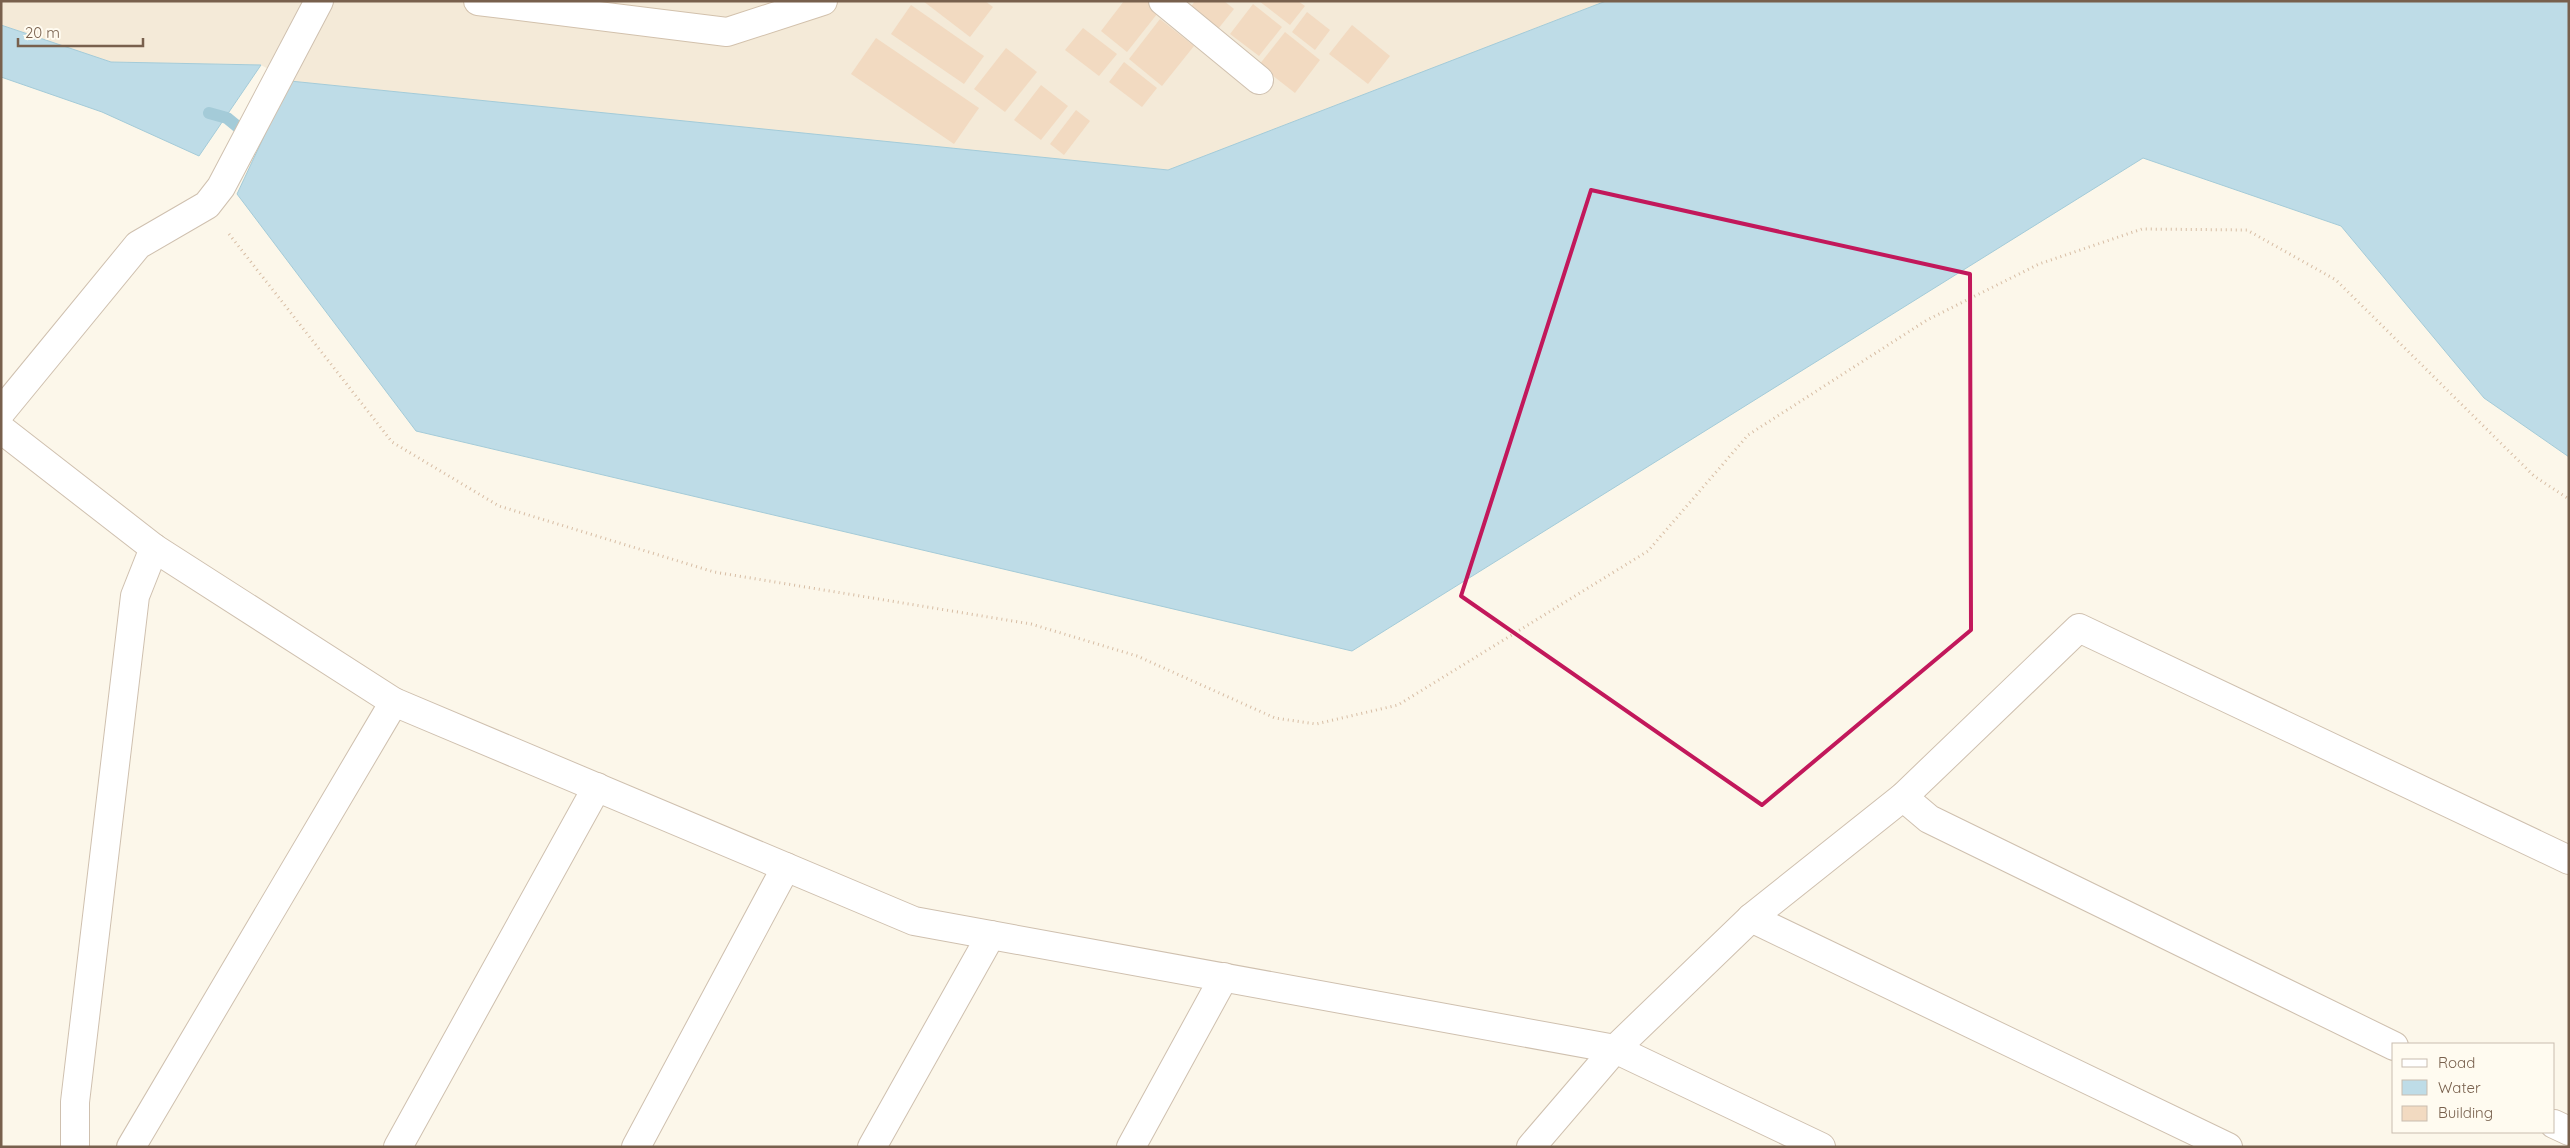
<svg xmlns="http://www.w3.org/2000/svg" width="2570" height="1148" font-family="Quicksand,sans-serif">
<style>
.residential{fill:#f4ead8}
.water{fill:#bedce7;stroke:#a4cbd8}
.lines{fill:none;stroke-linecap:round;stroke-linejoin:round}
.stream{stroke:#a4cbd8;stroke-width:12}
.building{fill:#f2dac1}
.street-casing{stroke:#cfc0af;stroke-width:30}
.secondary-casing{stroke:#d2c1ac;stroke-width:30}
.path{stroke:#d7bda4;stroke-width:3;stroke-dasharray:1 4;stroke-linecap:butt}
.street{stroke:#fff;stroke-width:28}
.secondary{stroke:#fff;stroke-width:28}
.marked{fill:none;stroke:#c2185b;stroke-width:4;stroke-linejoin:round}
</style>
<rect width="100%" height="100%" fill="#fcf7ea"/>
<path class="residential" d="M1,1H1606L1168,170L290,81L261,65L111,62L1,25Z"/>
<g class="water">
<path d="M1606,1H2569V457L2484,398L2341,226L2143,158L1352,651L416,431L237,194L290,81L1168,170Z"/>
<path d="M1,25L111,62L261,65L199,156L102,112L1,77Z"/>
</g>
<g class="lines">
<path class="stream" d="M209,113L227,118L249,136"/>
</g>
<g class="building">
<path d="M923,1H985L993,7L970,37Z"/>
<path d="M1124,1H1151L1161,9L1127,52L1101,31Z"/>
<path d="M1195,1H1224L1234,9L1218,29L1190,8Z"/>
<path d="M1259,1H1298L1305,6L1290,25Z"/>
<path d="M1253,4L1282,27L1259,56L1230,34Z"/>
<path d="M911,5L984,56L964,84L891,34Z"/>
<path d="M1307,12L1330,30L1315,50L1292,32Z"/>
<path d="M1160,19L1194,46L1162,86L1129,59Z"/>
<path d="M1352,25L1390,56L1368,84L1329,54Z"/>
<path d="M1083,28L1117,54L1099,76L1065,50Z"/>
<path d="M1285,32L1320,60L1295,93L1259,65Z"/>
<path d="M876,38L979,108L954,144L851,74Z"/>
<path d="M1006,48L1037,72L1005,112L974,89Z"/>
<path d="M1124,62L1157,88L1142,107L1109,82Z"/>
<path d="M1041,85L1068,106L1041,140L1014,120Z"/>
<path d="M1076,110L1090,121L1064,155L1050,144Z"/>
</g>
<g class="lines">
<g class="street-casing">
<g id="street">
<path d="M1163,1L1259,80"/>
<path d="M1,412L138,245L207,205L221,187L319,1"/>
<path d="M1,429L154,548L394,702L914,921L1615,1049L1821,1147"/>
<path d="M1903,797L1929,819L2394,1046"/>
<path d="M1751,918L2228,1147"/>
<path d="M2554,1124L2569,1131"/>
<path d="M75,1147V1102L135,596L154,548"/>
<path d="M131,1147L394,702"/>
<path d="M398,1147L597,787"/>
<path d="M636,1147L786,867"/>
<path d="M872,1147L991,935"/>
<path d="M1131,1147L1224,977"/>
<path d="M1531,1147L1615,1049L1751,918L1903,797L2079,628L2569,860"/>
</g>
</g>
<g class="secondary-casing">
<path id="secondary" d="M478,1L727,32L823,1"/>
</g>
<path class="path" d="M229,234L392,442L499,506L714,572L1031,624L1137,656L1275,718L1316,724L1398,705L1648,551L1748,435L1927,320L2039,264L2142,229L2247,230L2336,280L2534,476L2569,499"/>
<use href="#street" class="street"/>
<use href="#secondary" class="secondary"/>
</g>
<path class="marked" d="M1591,190L1970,274L1971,630L1762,805L1461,596Z"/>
<rect width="2570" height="1148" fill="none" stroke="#78604d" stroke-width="5"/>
<rect x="2392" y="1043" width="162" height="90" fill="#fffbf0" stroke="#c9bdaf"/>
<rect x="2402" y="1059" width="25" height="8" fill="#ffffff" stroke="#c9bdaf"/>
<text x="2438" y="1068" font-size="15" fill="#78604d">Road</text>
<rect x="2402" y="1080" width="25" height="15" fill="#bedce7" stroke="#c9bdaf"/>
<text x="2438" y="1093" font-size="15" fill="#78604d">Water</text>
<rect x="2402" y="1106" width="25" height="15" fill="#f2dac1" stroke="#c9bdaf"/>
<text x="2438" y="1118" font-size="15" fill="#78604d">Building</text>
<path d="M18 38v8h125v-8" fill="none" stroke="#78604d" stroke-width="2.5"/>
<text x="25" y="38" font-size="15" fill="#78604d" stroke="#fffbf0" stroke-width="4" paint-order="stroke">20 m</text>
</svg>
